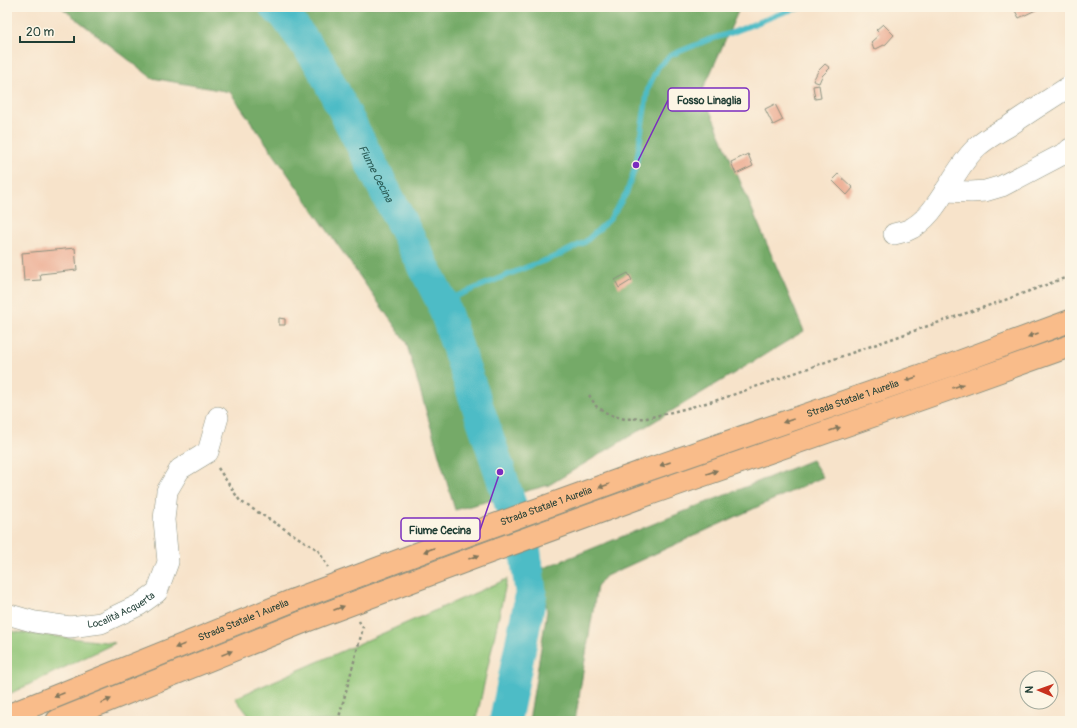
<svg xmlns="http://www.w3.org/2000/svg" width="1077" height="728" font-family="Pangolin,sans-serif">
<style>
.green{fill:#90c577;stroke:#588156}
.forest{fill:#74aa68;stroke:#4a744e}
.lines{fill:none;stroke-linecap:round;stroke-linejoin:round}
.stream{stroke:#4ebcc6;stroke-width:5.5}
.river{stroke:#4ebcc6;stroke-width:32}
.building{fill:#ecac92}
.street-casing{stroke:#8b907f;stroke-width:22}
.highway-casing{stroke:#8b907f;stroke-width:24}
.path{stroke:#8b907f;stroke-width:2.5;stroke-dasharray:3 3;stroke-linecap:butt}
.street{stroke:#fff;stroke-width:21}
.highway{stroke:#f9bc8a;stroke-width:22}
.highway-bridge-casing{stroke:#8b907f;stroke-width:24;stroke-linecap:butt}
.highway-bridge{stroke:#f9bc8a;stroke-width:22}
.oneway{fill:#81765b}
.labels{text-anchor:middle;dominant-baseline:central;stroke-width:3;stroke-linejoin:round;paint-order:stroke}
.street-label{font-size:10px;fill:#1f3d34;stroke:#fcf5e5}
.water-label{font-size:11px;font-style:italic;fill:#2b5d58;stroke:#fcf5e5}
.leader{fill:none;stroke:#7b2cbf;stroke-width:1.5}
.callout-dot{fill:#7b2cbf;stroke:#fcf5e5;stroke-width:1.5}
.callout{fill:#fcf5e5;stroke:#7b2cbf;stroke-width:1.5}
.callout-label{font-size:11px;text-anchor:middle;font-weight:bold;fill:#1f3d34}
</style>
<rect width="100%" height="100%" fill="#fcf5e5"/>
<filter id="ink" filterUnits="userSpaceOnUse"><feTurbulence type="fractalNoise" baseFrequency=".025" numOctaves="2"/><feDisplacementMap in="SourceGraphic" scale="8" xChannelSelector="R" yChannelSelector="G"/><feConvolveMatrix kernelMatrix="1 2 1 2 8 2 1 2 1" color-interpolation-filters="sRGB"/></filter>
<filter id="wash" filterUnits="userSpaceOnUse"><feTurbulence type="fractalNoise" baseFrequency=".012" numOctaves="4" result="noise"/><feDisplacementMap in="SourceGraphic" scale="16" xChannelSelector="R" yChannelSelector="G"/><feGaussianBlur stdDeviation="0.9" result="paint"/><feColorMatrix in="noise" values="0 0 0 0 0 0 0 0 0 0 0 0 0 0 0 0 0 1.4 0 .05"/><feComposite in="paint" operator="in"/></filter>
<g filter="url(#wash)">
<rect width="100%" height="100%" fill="#f7e3ca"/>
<g class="green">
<path d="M507,579L476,721H251L250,717L235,698Z"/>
<path d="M7,630L15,632L115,643L7,695Z"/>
</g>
<g class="forest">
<path d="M61,7H740L702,92L804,331L549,485L455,510L406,342L230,92L152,78Z"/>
<path d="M812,460L823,477L606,576L597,586L575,721H529L547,611L539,570Z"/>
</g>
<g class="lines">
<path class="stream" d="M442,302L527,267L557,256L585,242L610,219L627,192L636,165L648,88L658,67L671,55L708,40L731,33L787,11L803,7"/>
<path class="river" id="s1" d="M275,7L284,14L319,62L442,302L500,472L525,550L531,595L505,721"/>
</g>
<g id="blocks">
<g class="building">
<path d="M1013,7H1042L1019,18Z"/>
<path d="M883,24L894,35L886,44L874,50L871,42L880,34L876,30Z"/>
<path d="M825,64L830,68L822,76L819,83L813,81L818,71Z"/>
<path d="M819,85L821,98L815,99L813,86Z"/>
<path d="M775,104L783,120L773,125L765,109Z"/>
<path d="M748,154L753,166L736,174L731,162Z"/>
<path d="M838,174L853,188L847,195L832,180Z"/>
<path d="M75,248L77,270L40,274L41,280L24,281L22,253Z"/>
<path d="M628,273L632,280L619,288L615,280Z"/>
<path d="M279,318L285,319V325H279Z"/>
</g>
</g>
</g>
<g filter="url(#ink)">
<use href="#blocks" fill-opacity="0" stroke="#8b907f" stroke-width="1"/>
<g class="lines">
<g class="street-casing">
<g id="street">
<path d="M945,191L971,192L985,191L1002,186L1067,152L1070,149"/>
<path d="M894,234C898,233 902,232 906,231C937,219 951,173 974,150C983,140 997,133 1009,126C1029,112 1050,99 1070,86"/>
<path id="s2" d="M7,614L35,622L70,627L101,623L139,605L157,592L168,562L164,520L167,491L180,469L208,452L218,417"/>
</g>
</g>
<g class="highway-casing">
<g id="highway">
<path id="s3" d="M641,472L948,366L1070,321"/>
<path d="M649,494L955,387L1070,346"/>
<path id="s4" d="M7,716L294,600"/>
<path d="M57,721L303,622"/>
</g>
</g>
<g class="path">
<path d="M589,395L596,406L610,415L625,419L647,418L680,410L721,399L925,327L1005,300L1070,276"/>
<path d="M218,468L240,501L318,550L328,567"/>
<path d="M338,721L363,628L359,621"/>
</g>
<use href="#street" class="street"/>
<use href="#highway" class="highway"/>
<g class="highway-bridge-casing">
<g id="highway-bridge">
<path id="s5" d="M294,600L470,534L641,472"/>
<path d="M303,622L476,557L649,494"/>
</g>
</g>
<use href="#highway-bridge" class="highway-bridge"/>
</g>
<defs><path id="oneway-solid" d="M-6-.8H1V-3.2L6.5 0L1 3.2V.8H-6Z"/></defs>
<g class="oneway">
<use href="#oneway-solid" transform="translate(1033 335) rotate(160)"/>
<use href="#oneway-solid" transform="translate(911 379) rotate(161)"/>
<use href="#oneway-solid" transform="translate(958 386) rotate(-20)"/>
<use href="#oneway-solid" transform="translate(788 421) rotate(161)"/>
<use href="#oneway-solid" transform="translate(835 429) rotate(-19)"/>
<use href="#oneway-solid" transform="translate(665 464) rotate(161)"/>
<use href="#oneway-solid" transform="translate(712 472) rotate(-19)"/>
<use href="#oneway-solid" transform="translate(604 486) rotate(160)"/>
<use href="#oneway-solid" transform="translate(429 550) rotate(159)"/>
<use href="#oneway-solid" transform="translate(474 557) rotate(-20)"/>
<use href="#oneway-solid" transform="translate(339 608) rotate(-21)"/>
<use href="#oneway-solid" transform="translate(180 646) rotate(158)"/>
<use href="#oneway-solid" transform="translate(227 653) rotate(-22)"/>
<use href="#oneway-solid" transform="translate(59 695) rotate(158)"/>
<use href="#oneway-solid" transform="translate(106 701) rotate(-22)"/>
</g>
</g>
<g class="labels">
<g class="street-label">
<text stroke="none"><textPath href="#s3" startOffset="224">Strada Statale 1 Aurelia</textPath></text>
<text stroke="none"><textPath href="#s5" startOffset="269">Strada Statale 1 Aurelia</textPath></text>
<text stroke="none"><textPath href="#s2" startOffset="119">Località Acquerta</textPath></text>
<text stroke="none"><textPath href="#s4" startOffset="255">Strada Statale 1 Aurelia</textPath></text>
</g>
<g class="water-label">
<text stroke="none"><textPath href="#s1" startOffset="196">Fiume Cecina</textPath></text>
</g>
</g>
<path class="leader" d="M636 165L668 100M500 472L480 530"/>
<g class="callout-dot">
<circle cx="636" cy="165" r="4"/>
<circle cx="500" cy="472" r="4"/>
</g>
<g class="callout">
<rect x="668" y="88" width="81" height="23" rx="4"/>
<rect x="401" y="518" width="79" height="23" rx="4"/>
</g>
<g class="callout-label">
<text x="709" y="104">Fosso Linaglia</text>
<text x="440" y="534">Fiume Cecina</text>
</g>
<rect width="1077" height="728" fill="none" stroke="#fcf5e5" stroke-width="24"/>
<g transform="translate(1039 690) rotate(272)"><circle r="19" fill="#fcf5e5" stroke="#a4ab9e"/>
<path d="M0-3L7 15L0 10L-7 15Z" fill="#c8321e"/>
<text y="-6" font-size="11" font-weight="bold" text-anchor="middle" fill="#1f3d34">N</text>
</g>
<path d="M20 36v6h54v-6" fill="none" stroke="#1f3d34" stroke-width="2"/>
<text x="26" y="36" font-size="12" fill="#1f3d34" stroke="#fcf5e5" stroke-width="3" paint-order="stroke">20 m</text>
</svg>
